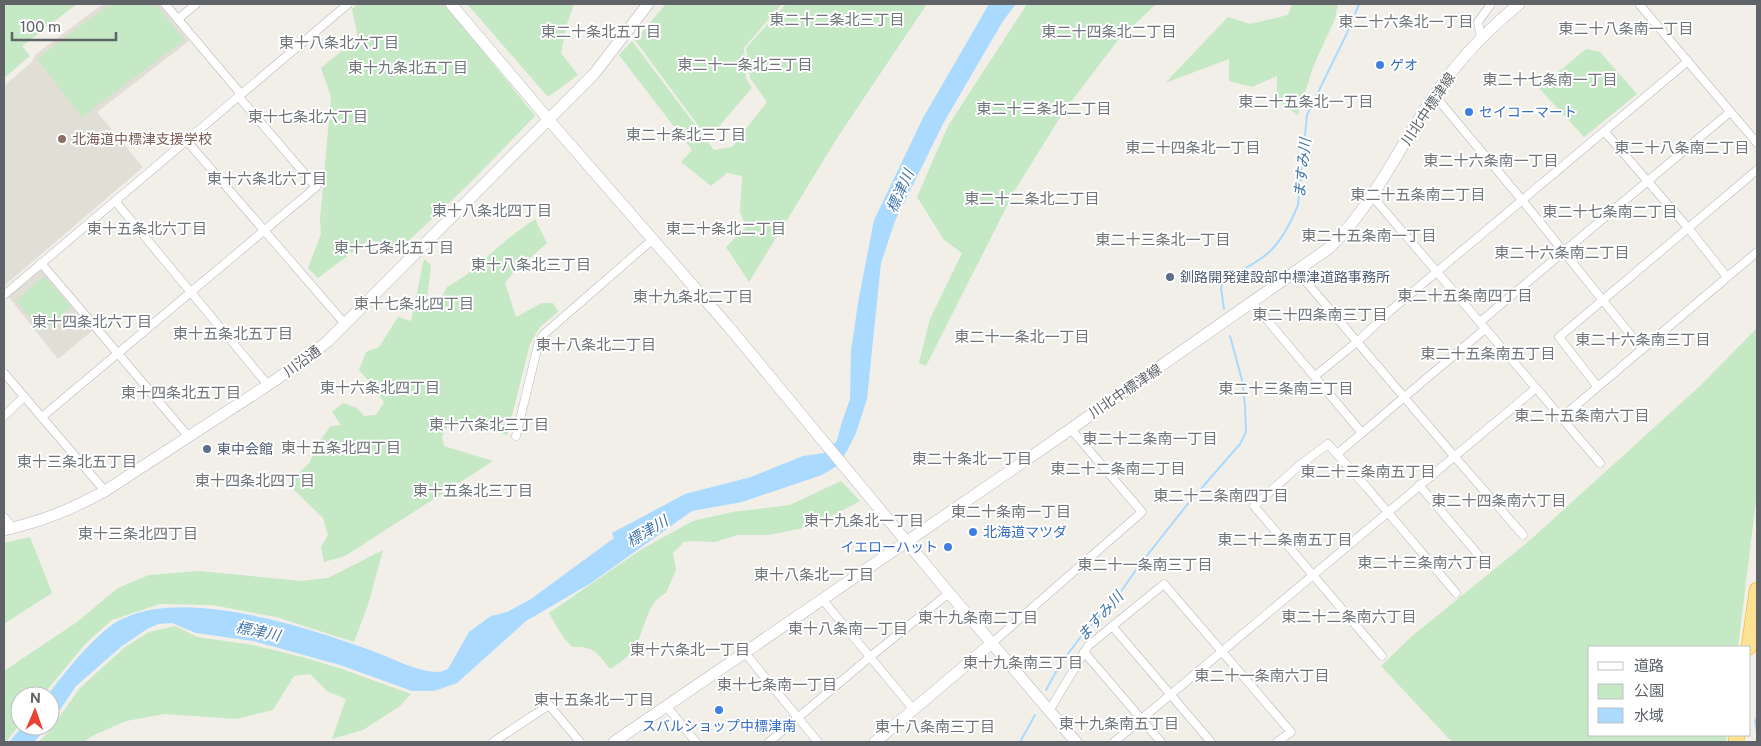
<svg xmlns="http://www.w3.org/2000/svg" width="1761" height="746" font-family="'Public Sans','Noto Sans JP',sans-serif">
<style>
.education{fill:#e1ded6}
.green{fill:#c5e8c5}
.water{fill:#aadaff}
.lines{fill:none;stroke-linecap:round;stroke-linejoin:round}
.stream{stroke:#aadaff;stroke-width:2}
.street-casing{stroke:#b5b8bc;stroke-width:9}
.secondary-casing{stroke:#b6babf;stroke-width:12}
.highway-casing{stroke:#f9ab00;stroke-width:16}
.street{stroke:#fff;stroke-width:8}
.secondary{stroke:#fff;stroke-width:11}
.highway{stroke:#fde293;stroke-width:15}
.shop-dot{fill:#3f7fe0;stroke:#fff;stroke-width:2}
.education-dot{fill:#8d6e63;stroke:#fff;stroke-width:2}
.service-dot{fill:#5c6f8a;stroke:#fff;stroke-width:2}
.labels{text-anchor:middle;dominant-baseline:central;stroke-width:4;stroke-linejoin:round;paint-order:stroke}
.shop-label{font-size:14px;fill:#366cbe;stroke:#fff;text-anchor:start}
.street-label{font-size:14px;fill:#5f6368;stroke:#fff}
.education-label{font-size:14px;fill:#785e54;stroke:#fff;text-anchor:start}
.service-label{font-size:14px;fill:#4e5e75;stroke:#fff;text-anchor:start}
.neighbourhood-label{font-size:15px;fill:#70757a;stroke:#fff}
.water-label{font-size:15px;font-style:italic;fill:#4174aa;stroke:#fff}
</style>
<rect width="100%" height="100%" fill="#f1efe8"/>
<g class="education">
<path d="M103,4H159L189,41L97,112L143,167L4,286V86L31,63L36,54Z"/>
<path d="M41,270L92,331L58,359L8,296Z"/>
</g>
<g class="green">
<path d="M4,4H77L22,46L30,56L4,78Z"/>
<path d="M110,4H156L184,40L82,117L37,59Z"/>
<path d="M358,4H445L535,116L469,184L401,248H391L370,239L318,278L308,268L321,234L320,220L331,97L321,68L358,38L352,9Z"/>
<path d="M467,4H574L567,24L561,53L578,75L548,97Z"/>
<path d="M666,4H782L744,48L746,78L752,88L708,139L635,40Z"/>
<path d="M786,4H927L839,135L749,282L726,247L746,227L740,212L742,176L727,173L711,186L681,162L692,150L619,55L632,41L714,150L732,147L767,102L750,78L746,48Z"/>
<path d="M1027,4H1156L1118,40L1064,111L1015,190L926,366L919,363L930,319L962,253L944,240L917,197L948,126Z"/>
<path d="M1292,4H1338L1335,19L1313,67L1298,115L1277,101V76L1252,87L1229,81V59L1165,83L1228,17L1250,24L1288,15Z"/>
<path d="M1586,49L1600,52L1637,94L1584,137L1539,88Z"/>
<path d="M535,219L547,243L513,273L505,283L516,317L542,303H553L558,312L540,327L530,344L507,435L476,426L448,424L442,437L444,446L493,461L345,556L324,562L321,547L328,535L323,518L295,491L290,482L310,462L318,443L331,426L341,425L332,412L343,403L357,408L364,416L376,415L384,402L368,380L359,370L366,352L379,347L398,317L411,321L424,259L431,265L426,307L435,310L447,287L465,276L510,237Z"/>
<path d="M44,276L71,307L43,332L16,301Z"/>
<path d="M1757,328V493L1738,647H1590V735H1727L1726,742H1452L1381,666L1411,637L1528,542L1701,385Z"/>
<path d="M841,481L860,501L822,521L799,529L768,535H738L715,542L693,541L684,542L673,553L676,570L666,593C646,602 646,629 635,646C629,657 620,663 610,669C597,652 594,646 572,647L563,637L549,613L642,549L693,521L732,512L790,505Z"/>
<path d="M30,537L52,593L4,624V543Z"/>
<path d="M383,550L368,605L354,642L276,617L212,605L160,604L112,620L86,643L42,696H20V724L6,742H4V671L77,622L118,588L149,575L198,571L302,581L328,578Z"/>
<path d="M175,626L197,637L253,645L302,657L342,669L411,694L400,706L363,730L332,739L346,699L327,691L310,674L294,676L273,710L236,719L165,714L126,721L94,735L83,742H38L49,732L79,689L125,647L149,632Z"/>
</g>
<g class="water">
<path d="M989,4H1016L1003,21L944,122L895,221L881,263L867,399L856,433L847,451L837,466L822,475L742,502L692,511L591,583L526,621L457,683L434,691H412L340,665L253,641L196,633L172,623L158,624L147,629L122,646L76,686L50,725V696H47C65,672 89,642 113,624C117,621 122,619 127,617C191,589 309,628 373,651C391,658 418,672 438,672C441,672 445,670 448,669L469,632L491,616L507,612L531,599L614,538L612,533L685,494L751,477L803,456L824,453L837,441L841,425L850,399L851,351L858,303L874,220L923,118Z"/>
<path d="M23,726H49L34,742H9Z"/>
</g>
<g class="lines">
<g class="stream">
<path d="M1224,309L1221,288L1224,280C1238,272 1256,264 1268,253C1282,241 1291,222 1298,205L1307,115L1347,33L1359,4"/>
<path d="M1046,690L1061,663L1086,630L1115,600L1138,567L1186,506L1240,444L1246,432L1245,406L1242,380L1230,336"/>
<path d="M1757,716L1755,722L1757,731"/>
<path d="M1020,742L1035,715"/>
</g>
<g class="street-casing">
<g id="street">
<path d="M165,4L241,94"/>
<path d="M1639,4L1757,143"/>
<path d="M178,19L196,4"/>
<path d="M1481,38L1478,22L1491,4"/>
<path d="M1435,96L1522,200L1642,349"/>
<path d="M1605,132L1689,229L1727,277"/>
<path d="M186,140L345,324"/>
<path d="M1372,196L1600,463"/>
<path d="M115,201L268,385"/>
<path d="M41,263L188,436"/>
<path d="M1297,271L1454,456L1523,535"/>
<path d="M4,295L348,4"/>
<path d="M1252,302L1362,433"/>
<path d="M1480,322L1730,112"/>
<path d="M4,373L105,491"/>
<path d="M1315,376L1358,341L1390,311L1688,61"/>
<path d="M1597,386L1559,337L1757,170"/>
<path d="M4,416L24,397"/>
<path d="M42,417L316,187L238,96"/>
<path d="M1561,418L1757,252"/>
<path d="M516,436L539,341L544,334L652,240"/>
<path d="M1337,454L1485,329"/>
<path d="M1419,485L1481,558"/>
<path d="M4,517L13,528"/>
<path d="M822,599L914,710"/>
<path d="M1112,626L1211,742"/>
<path d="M992,643L1142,512L1070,428"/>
<path d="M1084,652L1161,742"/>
<path d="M745,653L818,742"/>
<path d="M1382,656L1254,506L1301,464L1328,444L1369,490L1456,593"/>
<path d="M667,707L696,742"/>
<path d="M1049,711L1088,646L1164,584L1291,732L1277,742"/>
<path d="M493,742L549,705L580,742"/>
<path d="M769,742L870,657L949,593"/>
<path d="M1114,742L1535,389"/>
</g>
</g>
<g class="secondary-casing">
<g id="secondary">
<path d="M451,4L548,119L728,326L949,593L1076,742"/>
<path d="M4,530C43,521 70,510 105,491L268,385L303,361L328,341L594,74L648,4"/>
<path d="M614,742L1045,447L1329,248C1377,202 1402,139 1441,86C1463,55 1490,28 1519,4"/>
<path d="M875,742L992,643"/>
</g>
</g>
<g class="highway-casing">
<g id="highway">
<path d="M1749,647L1757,590"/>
<path d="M1736,742L1737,735"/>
</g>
</g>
<use href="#street" class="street"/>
<use href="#secondary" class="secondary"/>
<use href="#highway" class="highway"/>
</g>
<g class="shop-dot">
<circle cx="1380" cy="65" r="5"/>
<circle cx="1469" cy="112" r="5"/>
<circle cx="973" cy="532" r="5"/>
<circle cx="948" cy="547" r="5"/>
<circle cx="719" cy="710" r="5"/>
</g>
<circle class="education-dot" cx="62" cy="139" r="5"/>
<g class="service-dot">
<circle cx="1170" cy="277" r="5"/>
<circle cx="207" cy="449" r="5"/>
</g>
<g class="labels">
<g class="shop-label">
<text x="1390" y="65">ゲオ</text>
<text x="1479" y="112">セイコーマート</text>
<text x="983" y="532">北海道マツダ</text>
<text x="938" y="547" text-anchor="end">イエローハット</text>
<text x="719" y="726" text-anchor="middle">スバルショップ中標津南</text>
</g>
<g class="street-label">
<text transform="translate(1428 109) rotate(-56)">川北中標津線</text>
<text transform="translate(302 361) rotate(-36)">川沿通</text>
<text transform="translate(1125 391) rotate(-34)">川北中標津線</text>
</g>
<g class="education-label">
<text x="72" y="139">北海道中標津支援学校</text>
</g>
<g class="service-label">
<text x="1180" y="277">釧路開発建設部中標津道路事務所</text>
<text x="217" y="449">東中会館</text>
</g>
<g class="neighbourhood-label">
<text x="837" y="19">東二十二条北三丁目</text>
<text x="1406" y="21">東二十六条北一丁目</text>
<text x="1626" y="28">東二十八条南一丁目</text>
<text x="601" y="31">東二十条北五丁目</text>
<text x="1109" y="31">東二十四条北二丁目</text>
<text x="339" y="42">東十八条北六丁目</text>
<text x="745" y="64">東二十一条北三丁目</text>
<text x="408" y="67">東十九条北五丁目</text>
<text x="1550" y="79">東二十七条南一丁目</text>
<text x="1306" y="101">東二十五条北一丁目</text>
<text x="1044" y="108">東二十三条北二丁目</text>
<text x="308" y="116">東十七条北六丁目</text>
<text x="686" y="134">東二十条北三丁目</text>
<text x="1193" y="147">東二十四条北一丁目</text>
<text x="1682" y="147">東二十八条南二丁目</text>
<text x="1491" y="160">東二十六条南一丁目</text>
<text x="267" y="178">東十六条北六丁目</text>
<text x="1418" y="194">東二十五条南二丁目</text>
<text x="1032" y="198">東二十二条北二丁目</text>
<text x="492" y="210">東十八条北四丁目</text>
<text x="1610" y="211">東二十七条南二丁目</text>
<text x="147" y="228">東十五条北六丁目</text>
<text x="726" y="228">東二十条北二丁目</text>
<text x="1369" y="235">東二十五条南一丁目</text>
<text x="1163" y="239">東二十三条北一丁目</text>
<text x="394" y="247">東十七条北五丁目</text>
<text x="1562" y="252">東二十六条南二丁目</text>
<text x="531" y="264">東十八条北三丁目</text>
<text x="1465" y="295">東二十五条南四丁目</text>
<text x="693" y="296">東十九条北二丁目</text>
<text x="414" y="303">東十七条北四丁目</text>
<text x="1320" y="314">東二十四条南三丁目</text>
<text x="92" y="321">東十四条北六丁目</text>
<text x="233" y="333">東十五条北五丁目</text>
<text x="1022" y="336">東二十一条北一丁目</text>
<text x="1643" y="339">東二十六条南三丁目</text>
<text x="596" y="344">東十八条北二丁目</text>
<text x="1488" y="353">東二十五条南五丁目</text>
<text x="380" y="387">東十六条北四丁目</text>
<text x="1286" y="388">東二十三条南三丁目</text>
<text x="181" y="392">東十四条北五丁目</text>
<text x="1582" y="415">東二十五条南六丁目</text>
<text x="489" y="424">東十六条北三丁目</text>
<text x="1150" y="438">東二十二条南一丁目</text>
<text x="341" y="447">東十五条北四丁目</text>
<text x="972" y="458">東二十条北一丁目</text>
<text x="77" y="461">東十三条北五丁目</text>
<text x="1118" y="468">東二十二条南二丁目</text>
<text x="1368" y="471">東二十三条南五丁目</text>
<text x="255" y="480">東十四条北四丁目</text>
<text x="473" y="490">東十五条北三丁目</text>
<text x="1221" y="495">東二十二条南四丁目</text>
<text x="1499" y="500">東二十四条南六丁目</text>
<text x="1011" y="511">東二十条南一丁目</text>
<text x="864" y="520">東十九条北一丁目</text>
<text x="138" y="533">東十三条北四丁目</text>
<text x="1285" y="539">東二十二条南五丁目</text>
<text x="1425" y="562">東二十三条南六丁目</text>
<text x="1145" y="564">東二十一条南三丁目</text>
<text x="814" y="574">東十八条北一丁目</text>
<text x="1349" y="616">東二十二条南六丁目</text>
<text x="978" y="617">東十九条南二丁目</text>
<text x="848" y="628">東十八条南一丁目</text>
<text x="690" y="649">東十六条北一丁目</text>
<text x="1023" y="662">東十九条南三丁目</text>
<text x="1262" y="675">東二十一条南六丁目</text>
<text x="777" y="684">東十七条南一丁目</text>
<text x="594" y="699">東十五条北一丁目</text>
<text x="1119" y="723">東十九条南五丁目</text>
<text x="935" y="726">東十八条南三丁目</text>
</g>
<g class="water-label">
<text transform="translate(1302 168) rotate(-84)">ますみ川</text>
<text transform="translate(900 191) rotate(-66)">標津川</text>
<text transform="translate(647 531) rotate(-31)">標津川</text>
<text transform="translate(1100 616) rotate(-48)">ますみ川</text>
<text transform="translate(258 631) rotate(12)">標津川</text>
</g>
</g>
<rect width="1761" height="746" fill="none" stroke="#5f6368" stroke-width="10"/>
<rect x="1588" y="646" width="162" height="90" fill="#ffffff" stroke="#bfc1c3"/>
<rect x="1598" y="662" width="25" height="8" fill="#ffffff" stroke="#bfc1c3"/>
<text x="1634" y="671" font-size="15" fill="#5f6368">道路</text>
<rect x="1598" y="684" width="25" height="15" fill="#c5e8c5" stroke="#bfc1c3"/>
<text x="1634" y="696" font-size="15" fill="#5f6368">公園</text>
<rect x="1598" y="708" width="25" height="15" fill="#aadaff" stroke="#bfc1c3"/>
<text x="1634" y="721" font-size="15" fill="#5f6368">水域</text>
<g transform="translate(35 711) rotate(2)"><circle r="24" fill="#ffffff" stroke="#bfc1c3"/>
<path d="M0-4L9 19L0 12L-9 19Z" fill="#ea4335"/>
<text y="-8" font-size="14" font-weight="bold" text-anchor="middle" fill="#5f6368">N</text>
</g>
<path d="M12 32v8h104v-8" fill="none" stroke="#5f6368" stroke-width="2.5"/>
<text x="20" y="32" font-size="15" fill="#5f6368" stroke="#ffffff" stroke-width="4" paint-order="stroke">100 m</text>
</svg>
